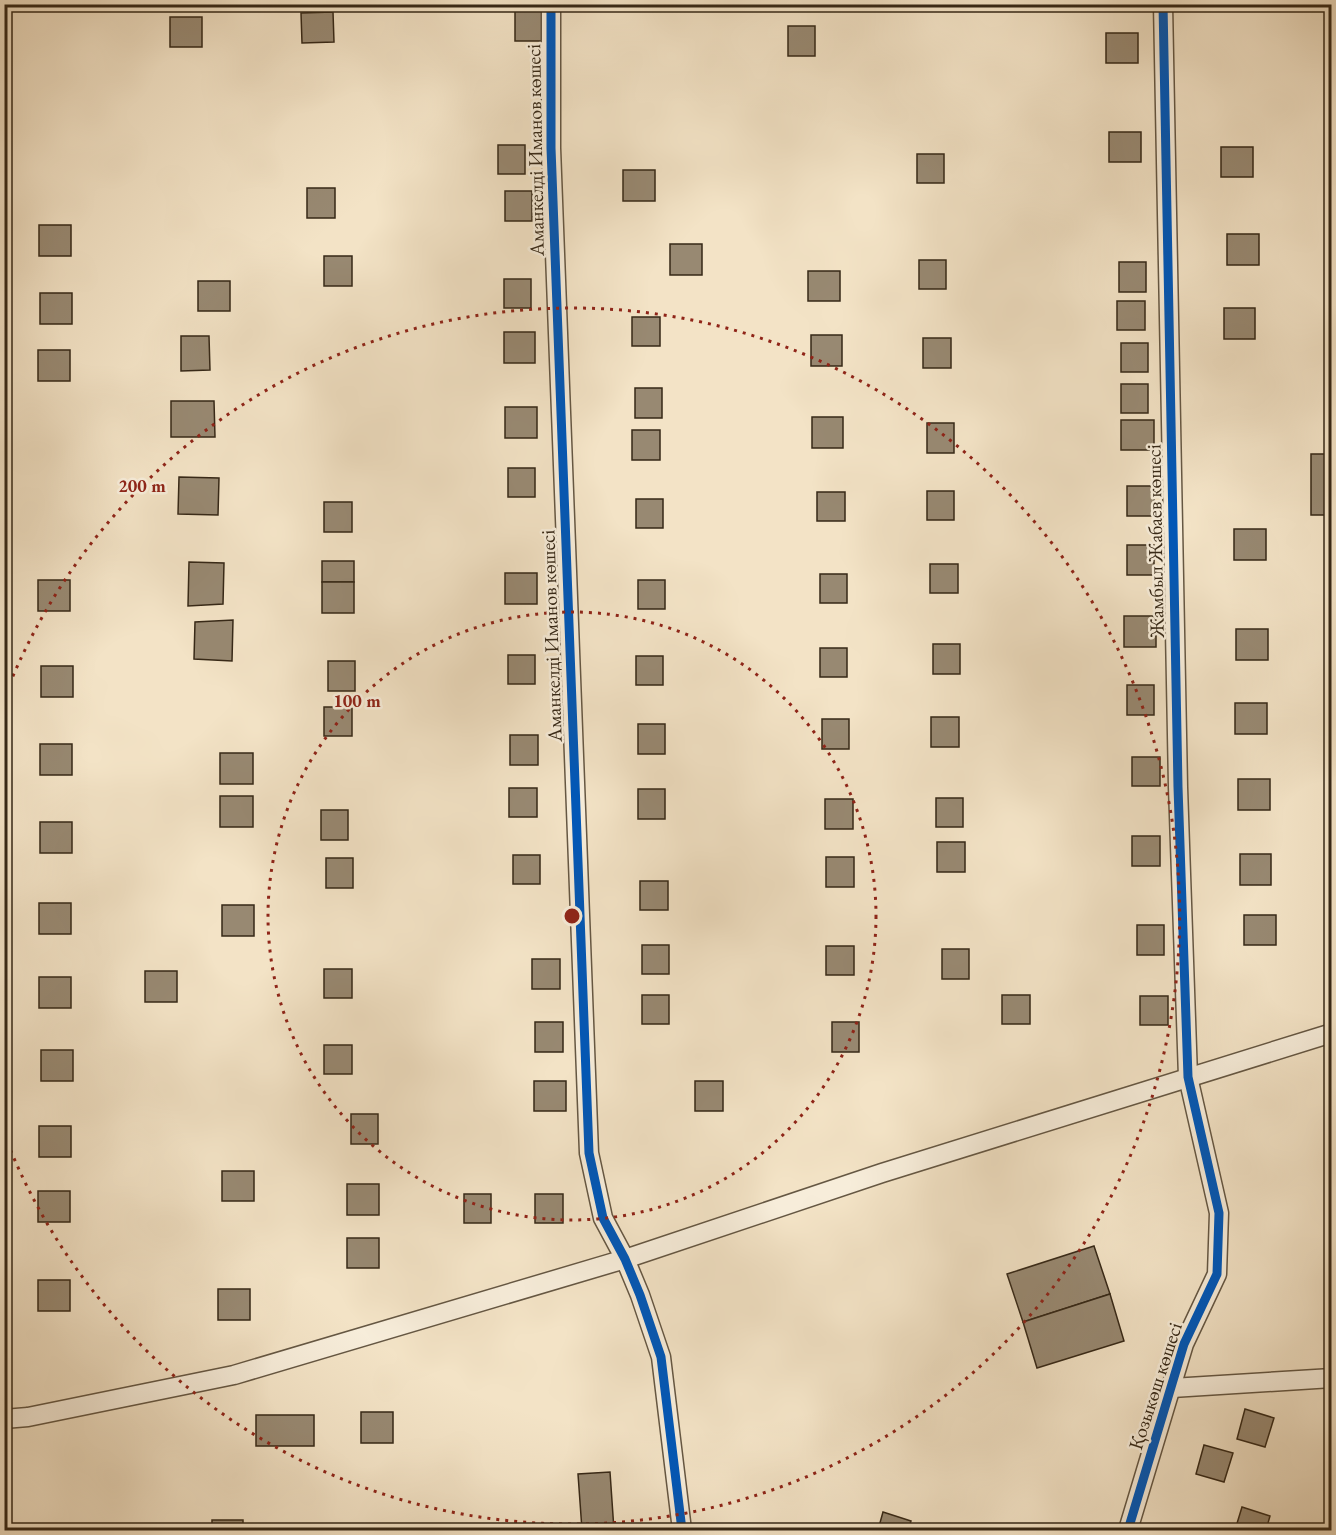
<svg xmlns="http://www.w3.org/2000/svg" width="1336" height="1535" font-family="'EB Garamond',serif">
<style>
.building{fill:#988972;stroke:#362817;stroke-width:1.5}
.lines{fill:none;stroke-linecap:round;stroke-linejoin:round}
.minor-casing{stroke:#655743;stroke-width:21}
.minor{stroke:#f7edda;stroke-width:18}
.cycleway-casing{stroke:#f7edda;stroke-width:13}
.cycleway{stroke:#0057b8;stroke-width:9}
.ring{fill:none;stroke:#8f2418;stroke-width:3;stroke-dasharray:3 6}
.labels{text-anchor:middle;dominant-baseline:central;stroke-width:5;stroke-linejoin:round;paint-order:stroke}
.street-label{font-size:20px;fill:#362817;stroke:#f7edda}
.centre{fill:#8f2418;stroke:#f7edda;stroke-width:3}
.ring-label{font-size:18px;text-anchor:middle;font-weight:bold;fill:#8f2418;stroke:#f7edda;stroke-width:5;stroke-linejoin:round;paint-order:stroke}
</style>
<rect width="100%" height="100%" fill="#f3e3c6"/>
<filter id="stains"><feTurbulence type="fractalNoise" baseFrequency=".00333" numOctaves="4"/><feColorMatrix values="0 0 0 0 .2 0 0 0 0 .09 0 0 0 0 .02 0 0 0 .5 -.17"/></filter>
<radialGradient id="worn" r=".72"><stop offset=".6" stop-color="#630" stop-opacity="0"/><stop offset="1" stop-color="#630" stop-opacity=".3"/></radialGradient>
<g class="building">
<rect x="515" y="10" width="32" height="31"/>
<path d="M333,12L334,42L302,43L301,13Z"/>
<rect x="170" y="17" width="32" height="30"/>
<rect x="788" y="26" width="27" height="30"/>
<rect x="1106" y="33" width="32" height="30"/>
<rect x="1109" y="132" width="32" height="30"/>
<rect x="498" y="145" width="27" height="29"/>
<rect x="1221" y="147" width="32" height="30"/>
<rect x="917" y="154" width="27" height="29"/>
<rect x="623" y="170" width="32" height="31"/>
<rect x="307" y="188" width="28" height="30"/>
<rect x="505" y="191" width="27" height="30"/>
<rect x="39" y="225" width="32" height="31"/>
<rect x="1227" y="234" width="32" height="31"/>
<rect x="670" y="244" width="32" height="31"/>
<rect x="324" y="256" width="28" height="30"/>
<rect x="919" y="260" width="27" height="29"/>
<rect x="1119" y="262" width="27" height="30"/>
<rect x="808" y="271" width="32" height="30"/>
<rect x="504" y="279" width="27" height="29"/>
<rect x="198" y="281" width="32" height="30"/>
<rect x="40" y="293" width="32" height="31"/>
<rect x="1117" y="301" width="28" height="29"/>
<rect x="1224" y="308" width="31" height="31"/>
<rect x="632" y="317" width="28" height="29"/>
<rect x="504" y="332" width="31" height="31"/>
<rect x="811" y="335" width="31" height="31"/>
<path d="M181,336H209L210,370L181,371Z"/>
<rect x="923" y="338" width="28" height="30"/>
<rect x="1121" y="343" width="27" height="29"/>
<rect x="38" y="350" width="32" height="31"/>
<rect x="1121" y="384" width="27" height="29"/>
<rect x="635" y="388" width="27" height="30"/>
<path d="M171,401H214L215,437H171Z"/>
<rect x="505" y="407" width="32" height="31"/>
<rect x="812" y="417" width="31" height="31"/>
<rect x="1121" y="420" width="33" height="30"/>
<rect x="927" y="423" width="27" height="30"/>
<rect x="632" y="430" width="28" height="30"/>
<rect x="1311" y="454" width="21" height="61"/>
<rect x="508" y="468" width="27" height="29"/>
<path d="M179,477L219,478L218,515L178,514Z"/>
<rect x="1127" y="486" width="27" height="30"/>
<rect x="927" y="491" width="27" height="29"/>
<rect x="817" y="492" width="28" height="29"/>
<rect x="636" y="499" width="27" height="29"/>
<rect x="324" y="502" width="28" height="30"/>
<rect x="1234" y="529" width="32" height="31"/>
<rect x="1127" y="545" width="27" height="30"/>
<rect x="322" y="561" width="32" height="21"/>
<path d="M189,562L224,563L223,604L188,606Z"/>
<rect x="930" y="564" width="28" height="29"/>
<rect x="505" y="573" width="32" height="31"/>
<rect x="820" y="574" width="27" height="29"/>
<rect x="38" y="580" width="32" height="31"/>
<rect x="638" y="580" width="27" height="29"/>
<rect x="322" y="582" width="32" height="31"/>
<rect x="1124" y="616" width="32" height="31"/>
<path d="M233,620L232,661L194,659L195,622Z"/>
<rect x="1236" y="629" width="32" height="31"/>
<rect x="933" y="644" width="27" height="30"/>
<rect x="820" y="648" width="27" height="29"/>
<rect x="508" y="655" width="27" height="29"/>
<rect x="636" y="656" width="27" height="29"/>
<rect x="328" y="661" width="27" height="30"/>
<rect x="41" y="666" width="32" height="31"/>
<rect x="1127" y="685" width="27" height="30"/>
<rect x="1235" y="703" width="32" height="31"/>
<rect x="324" y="707" width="28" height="29"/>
<rect x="931" y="717" width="28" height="30"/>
<rect x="822" y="719" width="27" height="30"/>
<rect x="638" y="724" width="27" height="30"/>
<rect x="510" y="735" width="28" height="30"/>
<rect x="40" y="744" width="32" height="31"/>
<rect x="220" y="753" width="33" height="31"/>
<rect x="1132" y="757" width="28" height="29"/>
<rect x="1238" y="779" width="32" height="31"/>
<rect x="509" y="788" width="28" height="29"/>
<rect x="638" y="789" width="27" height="30"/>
<rect x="220" y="796" width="33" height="31"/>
<rect x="936" y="798" width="27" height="29"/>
<rect x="825" y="799" width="28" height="30"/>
<rect x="321" y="810" width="27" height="30"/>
<rect x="40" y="822" width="32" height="31"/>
<rect x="1132" y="836" width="28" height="30"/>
<rect x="937" y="842" width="28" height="30"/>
<rect x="1240" y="854" width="31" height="31"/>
<rect x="513" y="855" width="27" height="29"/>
<rect x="826" y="857" width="28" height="30"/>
<rect x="326" y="858" width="27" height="30"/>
<rect x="640" y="881" width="28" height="29"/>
<rect x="39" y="903" width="32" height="31"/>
<rect x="222" y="905" width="32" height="31"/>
<rect x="1244" y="915" width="32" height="30"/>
<rect x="1137" y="925" width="27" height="30"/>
<rect x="642" y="945" width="27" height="29"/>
<rect x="826" y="946" width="28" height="29"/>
<rect x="942" y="949" width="27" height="30"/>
<rect x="532" y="959" width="28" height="30"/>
<rect x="324" y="969" width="28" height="29"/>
<rect x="145" y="971" width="32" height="31"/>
<rect x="39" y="977" width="32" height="31"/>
<rect x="642" y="995" width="27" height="29"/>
<rect x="1002" y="995" width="28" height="29"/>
<rect x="1140" y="996" width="28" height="29"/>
<rect x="535" y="1022" width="28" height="30"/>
<rect x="832" y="1022" width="27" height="30"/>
<rect x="324" y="1045" width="28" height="29"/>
<rect x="41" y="1050" width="32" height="31"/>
<rect x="534" y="1081" width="32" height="30"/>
<rect x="695" y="1081" width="28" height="30"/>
<rect x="351" y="1114" width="27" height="30"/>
<rect x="39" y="1126" width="32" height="31"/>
<rect x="222" y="1171" width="32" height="30"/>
<rect x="347" y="1184" width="32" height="31"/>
<rect x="38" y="1191" width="32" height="31"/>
<rect x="464" y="1194" width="27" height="29"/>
<rect x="535" y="1194" width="28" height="29"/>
<rect x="347" y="1238" width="32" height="30"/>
<path d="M1094,1246L1110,1294L1023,1322L1007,1274Z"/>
<rect x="38" y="1280" width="32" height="31"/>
<rect x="218" y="1289" width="32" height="31"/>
<path d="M1110,1294L1124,1341L1037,1368L1023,1322Z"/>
<path d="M1245,1409L1274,1418L1265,1447L1237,1439Z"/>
<rect x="361" y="1412" width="32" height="31"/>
<rect x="256" y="1415" width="58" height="31"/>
<path d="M1204,1445L1233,1453L1224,1482L1196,1474Z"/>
<path d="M610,1472L614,1530H582L578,1474Z"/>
<path d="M1242,1507L1270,1516L1266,1530H1235Z"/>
<path d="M883,1512L911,1521L908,1530H878Z"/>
<rect x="212" y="1520" width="31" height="10"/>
</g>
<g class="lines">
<g class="minor-casing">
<g id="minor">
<path d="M551,4V148L589,1153L603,1218L625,1259L640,1295L661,1357L682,1530"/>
<path d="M1172,1388L1332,1378"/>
<path d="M4,1419L28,1417L234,1375L625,1259L882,1173L1332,1033"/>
<path d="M1128,1530L1184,1344L1217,1274L1219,1213L1188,1077L1178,787L1163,4"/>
</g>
</g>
<use href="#minor" class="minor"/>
<g class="cycleway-casing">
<g id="cycleway">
<path d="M551,4V148L589,1153L603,1218L625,1259L640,1295L661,1357L682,1530"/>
<path d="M1128,1530L1184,1344L1217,1274L1219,1213L1188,1077L1178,787L1163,4"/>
</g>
</g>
<use href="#cycleway" class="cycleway"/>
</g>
<g class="ring">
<circle cx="572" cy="916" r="304"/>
<path d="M6 693A608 608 0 1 1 6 1139"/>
</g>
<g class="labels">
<g class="street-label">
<text transform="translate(535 150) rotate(-91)">Аманкелді Иманов көшесі</text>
<text transform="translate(1155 541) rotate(-91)">Жамбыл Жабаев көшесі</text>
<text transform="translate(551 636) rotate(-92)">Аманкелді Иманов көшесі</text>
<text transform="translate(1155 1386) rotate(-72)">Қозыкөш көшесі</text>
</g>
</g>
<circle cx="572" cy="916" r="9" class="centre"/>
<g class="ring-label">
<text x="142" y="492">200 m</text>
<text x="357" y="707">100 m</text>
</g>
<rect width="1336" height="1535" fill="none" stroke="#f3e3c6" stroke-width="24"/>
<rect x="6" y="6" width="1324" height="1523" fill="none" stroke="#362817" stroke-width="3"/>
<rect x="12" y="12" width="1312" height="1511" fill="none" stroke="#362817" stroke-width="1.5"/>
<rect width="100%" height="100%" filter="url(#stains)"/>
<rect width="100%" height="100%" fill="url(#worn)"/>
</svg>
